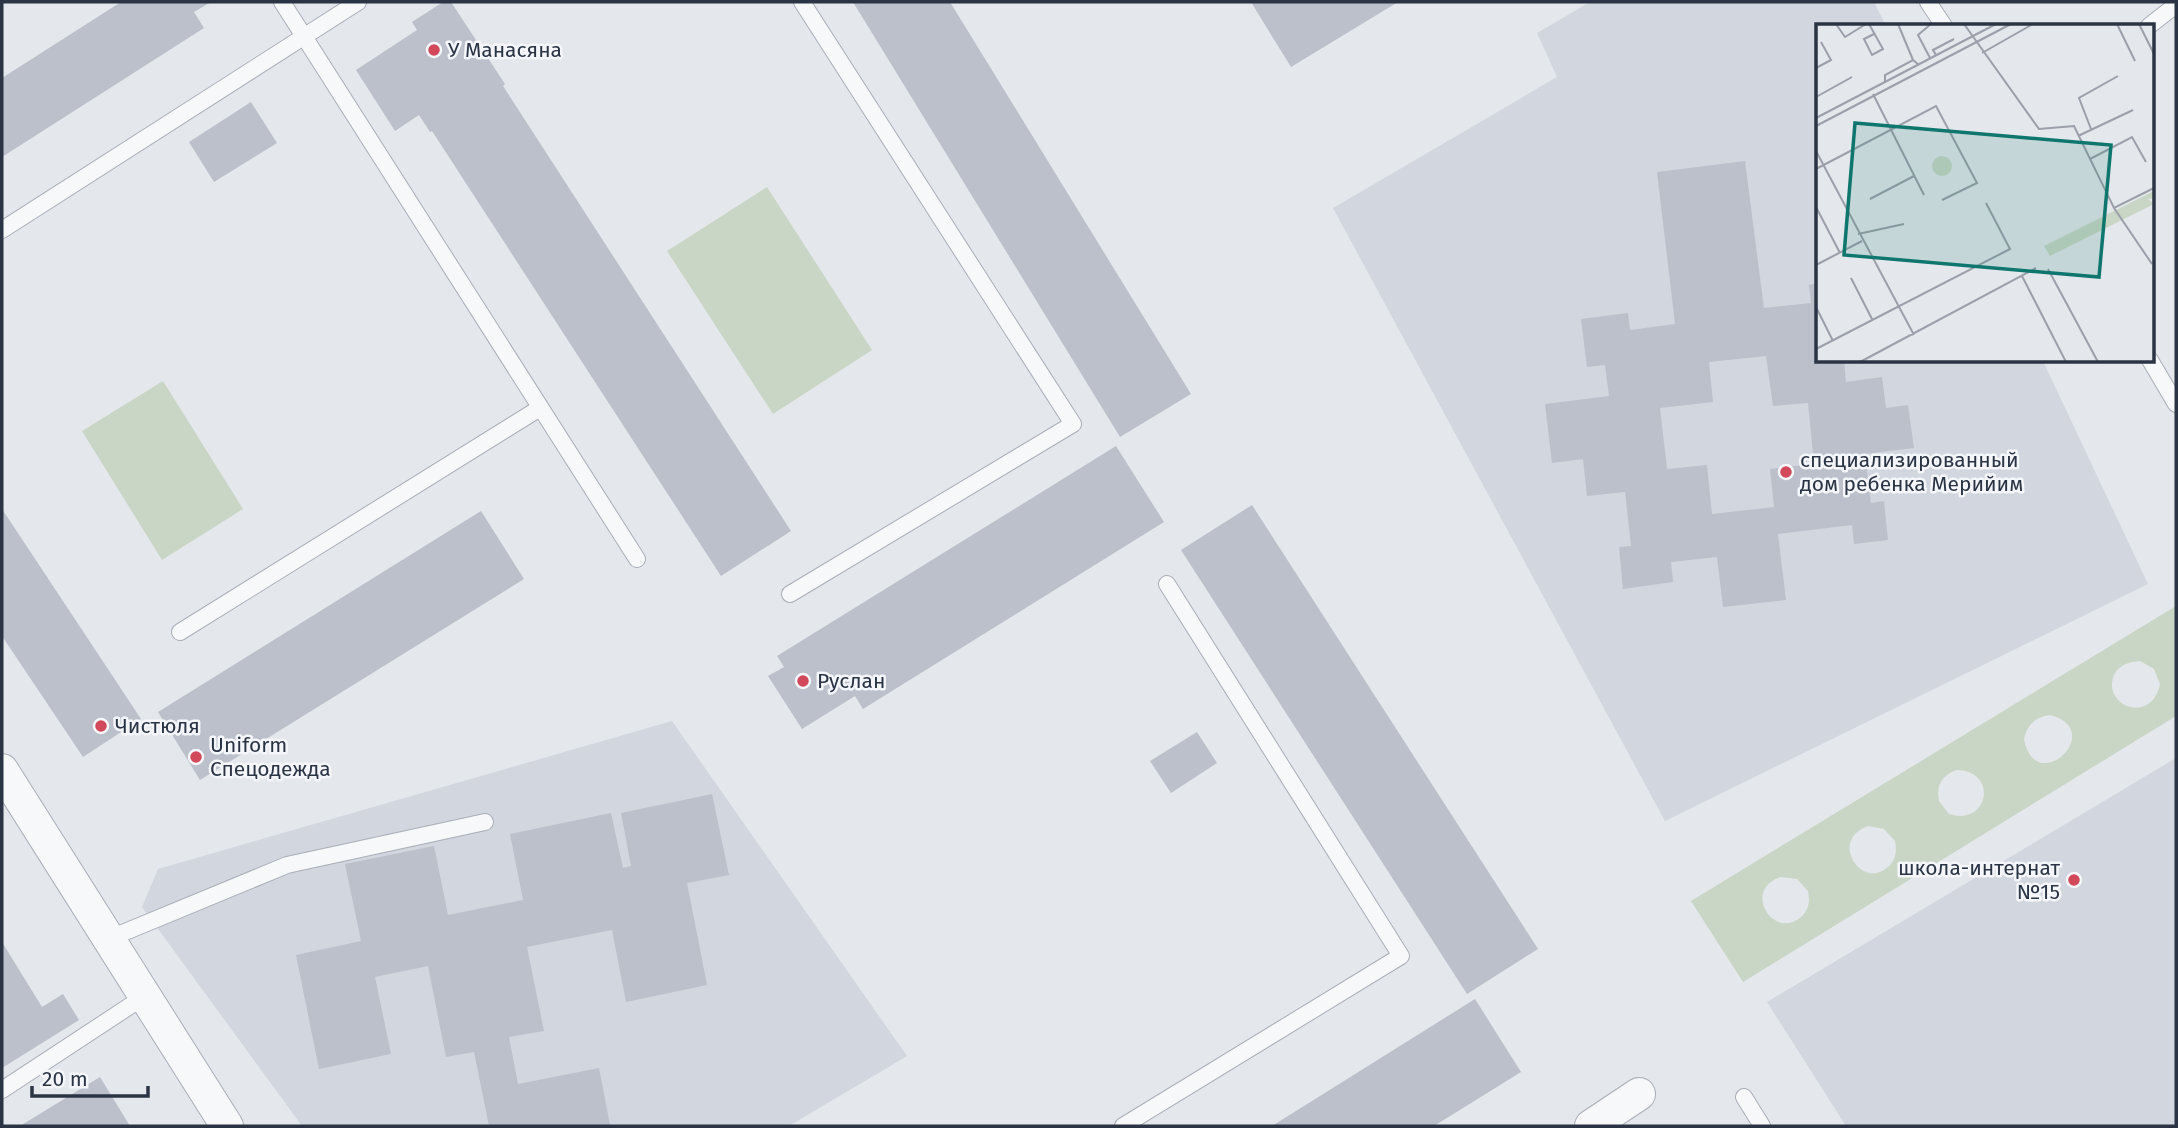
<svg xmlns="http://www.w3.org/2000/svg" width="2178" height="1128" font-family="'Fira Sans',sans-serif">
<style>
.built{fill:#d2d6de}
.green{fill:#c9d6c5;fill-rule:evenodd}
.building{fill:#bbc0ca;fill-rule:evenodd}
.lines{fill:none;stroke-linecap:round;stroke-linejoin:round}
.lane-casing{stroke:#a9aeb7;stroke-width:18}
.street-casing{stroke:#a9aeb7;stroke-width:34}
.lane{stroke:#f7f8fa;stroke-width:16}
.street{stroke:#f7f8fa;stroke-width:32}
.poi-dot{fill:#d1495b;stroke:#f4f6f9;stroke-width:2.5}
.labels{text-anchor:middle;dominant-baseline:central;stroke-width:5;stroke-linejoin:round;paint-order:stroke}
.poi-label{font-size:21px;fill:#2b3445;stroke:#f4f6f9;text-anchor:start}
.inset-road{fill:none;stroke:#9a9fa9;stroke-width:2}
.view{fill:#0f766e;fill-opacity:0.15;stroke:#0f766e;stroke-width:3.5}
.inset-edge{fill:none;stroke:#2b3445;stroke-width:3.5}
</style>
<rect width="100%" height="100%" fill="#e4e7ec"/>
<g class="built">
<path d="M1590,2H1874L1886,26H1818V360L2043,361L2148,584L1665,821L1333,208L1557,77L1537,33Z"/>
<path d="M672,721L907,1056L789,1126H302L142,907L158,869Z"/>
<path d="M2176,758V1126H1846L1767,1002Z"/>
</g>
<g class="green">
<path d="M767,187L872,350L773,414L667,251Z"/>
<path d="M163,381L243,509L162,560L82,431Z"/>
<path d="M2176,606V716L1743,982L1691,901ZM2140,661L2154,669L2160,684C2151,727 2099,704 2115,673C2121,664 2130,662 2140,661ZM2050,715C2108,730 2035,799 2024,739C2027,725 2035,717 2050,715ZM1956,770C1999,770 1989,827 1949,814L1939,801C1936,786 1941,776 1956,770ZM1868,826L1884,829L1895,841C1897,851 1896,860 1888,867C1862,891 1828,840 1868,826ZM1781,877L1797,879L1808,891C1810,901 1809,910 1801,917C1774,941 1741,890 1781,877Z"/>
</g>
<g class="building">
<path d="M121,2H211L194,12L204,28L2,157V78Z"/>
<path d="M443,2H451L505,84L503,86L791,531L721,576L432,131L430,132L419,115L395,131L356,70L417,30L412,22Z"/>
<path d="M853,2H950L1191,394L1120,437Z"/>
<path d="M1251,2H1398L1291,67Z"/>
<path d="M251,102L277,143L214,182L189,142Z"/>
<path d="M1745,161L1764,308L1811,303L1809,285L1818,283V360H1844L1846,382L1882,377L1886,408L1908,405L1914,448L1865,454L1871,503L1884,501L1888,540L1854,544L1852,525L1778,534L1786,600L1723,607L1717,557L1671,562L1673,582L1623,589L1619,547L1631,546L1625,492L1587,496L1583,459L1552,463L1545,404L1609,396L1605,365L1587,367L1581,319L1628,313L1630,330L1675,324L1657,172ZM1766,356L1773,406L1808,403L1814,464L1770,469L1774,507L1712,514L1707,465L1667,469L1660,408L1713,402L1709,362Z"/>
<path d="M1116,446L1164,522L863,709L855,696L802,729L768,676L784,667L777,656Z"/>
<path d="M1252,505L1538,949L1467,994L1181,550Z"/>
<path d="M2,509L141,719L83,757L2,636Z"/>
<path d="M481,511L524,579L200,780L158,712Z"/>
<path d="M1197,732L1217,763L1171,793L1150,761Z"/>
<path d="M712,794L729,875L687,883L707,985L626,1002L612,930L527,947L544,1031L509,1037L518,1084L599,1068L610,1125L489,1126L474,1052L446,1057L428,966L375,977L391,1054L319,1069L296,955L361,941L345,864L434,846L448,915L523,900L510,834L611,813L623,868L631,866L621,813Z"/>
<path d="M2,942L42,1007L63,994L79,1020L2,1068Z"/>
<path d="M1475,999L1521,1072L1434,1126H1272Z"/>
<path d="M100,1077L130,1126H20Z"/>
</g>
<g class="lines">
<g class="lane-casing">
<g id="lane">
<path d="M282,2L637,559"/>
<path d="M1928,2L1944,26"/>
<path d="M2149,26L2176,5"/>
<path d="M2,230L358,2"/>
<path d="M2150,360L2176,404"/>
<path d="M790,594L1073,424L802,2"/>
<path d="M180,632L540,408"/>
<path d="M108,939L287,865L485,822"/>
<path d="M2,1090L145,996"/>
<path d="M1744,1097L1762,1126"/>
<path d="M1123,1126L1401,956L1167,584"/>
</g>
</g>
<g class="street-casing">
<g id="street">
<path d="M2,770L227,1126"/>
<path d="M1591,1126L1639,1094"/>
</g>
</g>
<use href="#lane" class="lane"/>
<use href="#street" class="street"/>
</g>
<g class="poi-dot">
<circle cx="434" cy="50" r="7"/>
<circle cx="1786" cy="472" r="7"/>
<circle cx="803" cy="681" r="7"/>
<circle cx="101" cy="726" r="7"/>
<circle cx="196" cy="757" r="7"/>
<circle cx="2074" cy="880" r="7"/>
</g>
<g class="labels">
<g class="poi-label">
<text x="448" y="50">У Манасяна</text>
<text x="1800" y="460">специализированный<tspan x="1800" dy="24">дом ребенка Мерийим</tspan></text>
<text x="817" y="681">Руслан</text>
<text x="115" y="726">Чистюля</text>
<text x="210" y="745">Uniform<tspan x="210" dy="24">Спецодежда</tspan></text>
<text x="2060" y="868" text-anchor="end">школа-интернат<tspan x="2060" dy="24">№15</tspan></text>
</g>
</g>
<g transform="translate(1816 24)">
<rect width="338" height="338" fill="#e4e7ec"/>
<path d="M116 142a10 10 0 1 1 20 0a10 10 0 1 1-20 0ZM338,167V174L332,175L338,180L234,232L228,222Z" fill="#c9d6c5"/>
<path class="inset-road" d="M20,0L29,13L50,0M53,0L67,25L56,31L48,15L58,10M82,0L97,36M148,0L223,105L258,102L298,184L338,164M301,0L319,37M323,0L338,30M166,29L217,0M120,31L117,26L138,15M114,34L102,11L115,0M0,44L15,36L5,18M69,59V51L97,36L103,41M57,70L108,171M0,73L36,53M0,94L180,0M0,102L195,0M275,105L263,74L302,52M262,112L317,86M0,127L98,311M274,135L316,113L330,138M0,145L120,82L161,159L126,176M54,175L98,152M0,183L24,229M298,184L336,240M42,210L88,200M0,241L46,217M232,245L282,338M206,252L250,338M35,254L56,295M0,283L17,317M0,325L194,225L170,179M44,338L220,244"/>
<path class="view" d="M39,99L295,121L283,253L28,231Z"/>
<rect width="338" height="338" class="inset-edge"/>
</g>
<rect width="2178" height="1128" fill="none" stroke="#2b3445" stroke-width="7"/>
<path d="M32 1086v10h116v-10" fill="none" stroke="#2b3445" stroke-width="3.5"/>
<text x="42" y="1086" font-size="21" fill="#2b3445" stroke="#f4f6f9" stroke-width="5" paint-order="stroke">20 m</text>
</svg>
